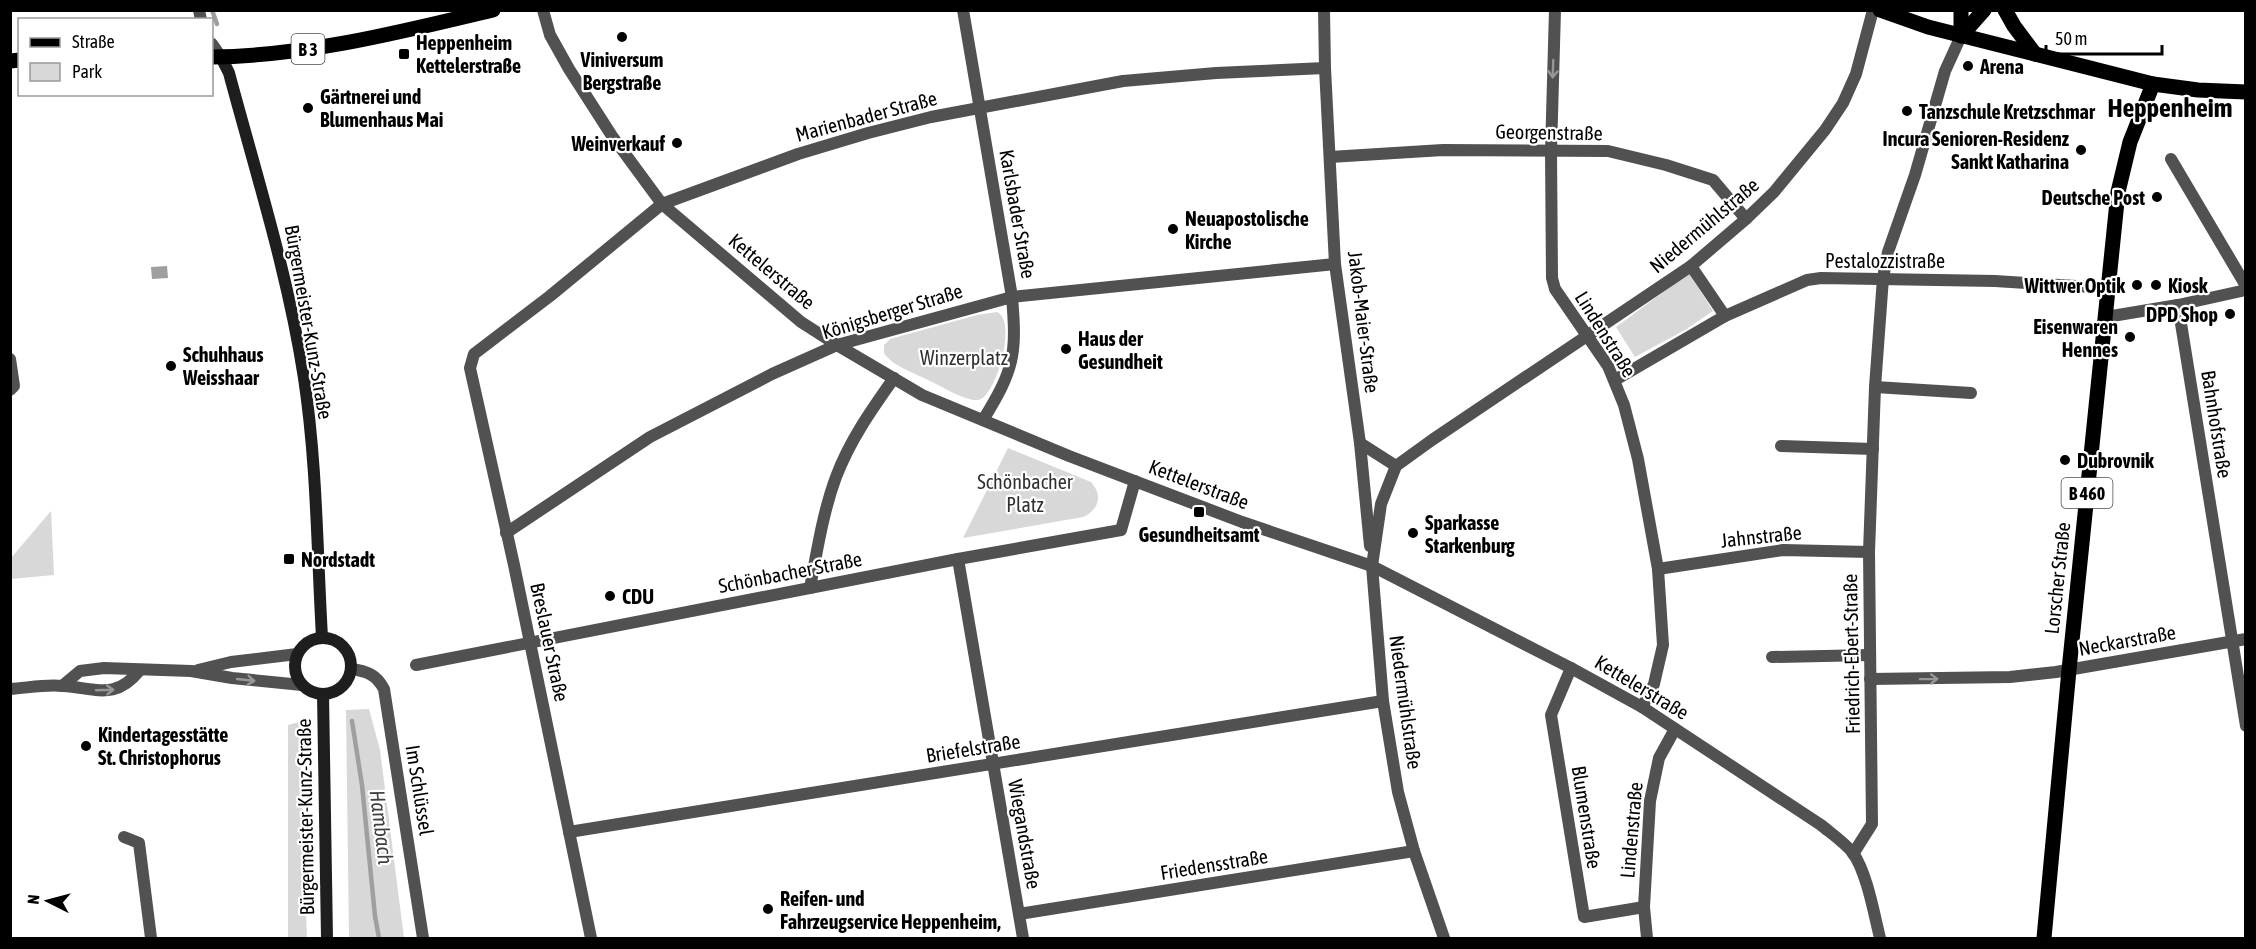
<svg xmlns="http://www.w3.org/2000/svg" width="2256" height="949" font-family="'Asap Condensed',sans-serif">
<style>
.green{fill:#d8d8d8}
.water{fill:#9f9f9f}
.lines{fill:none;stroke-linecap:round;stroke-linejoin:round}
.stream{stroke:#9f9f9f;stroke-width:4.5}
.street{stroke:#515151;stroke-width:12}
.secondary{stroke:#1e1e1e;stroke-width:12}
.primary{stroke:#000;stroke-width:15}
.oneway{stroke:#979797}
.poi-dot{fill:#000;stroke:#fff;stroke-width:2}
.labels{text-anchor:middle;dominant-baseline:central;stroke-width:4.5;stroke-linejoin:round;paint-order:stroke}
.shield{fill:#fff;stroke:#4c4c4c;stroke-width:1.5}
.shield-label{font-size:18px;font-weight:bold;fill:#000}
.poi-label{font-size:20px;font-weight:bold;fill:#000;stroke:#fff;text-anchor:start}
.street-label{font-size:20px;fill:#000;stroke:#fff}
.park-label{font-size:20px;fill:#2f2f2f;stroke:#fff}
.water-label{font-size:21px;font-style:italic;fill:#404040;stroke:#fff}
.district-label{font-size:26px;font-weight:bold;fill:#000;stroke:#fff}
</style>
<rect width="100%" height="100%" fill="#fff"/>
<g class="green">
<path d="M1689,273L1713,311L1685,330L1635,357L1616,327Z"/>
<path d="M997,312C1017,321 998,390 981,399C970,405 938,384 926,379C914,373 891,365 884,353V345L890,339L977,315Z"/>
<path d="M1008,448L1091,482C1103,495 1099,510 1083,517L963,538Z"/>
<path d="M51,511L54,575L11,579V558Z"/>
<path d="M369,709L380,750L404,938H349L346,710Z"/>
<path d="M299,722L307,938H288V725Z"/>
</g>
<path class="water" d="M167,266L168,278L152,279L151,267Z"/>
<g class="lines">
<g class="stream">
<path d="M212,10L217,24"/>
<path d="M352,721L362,785L375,916L379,938"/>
</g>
<g class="street">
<path d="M199,10L201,20"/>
<path d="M543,10L550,35L569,69L612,136L662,204L801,322L837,345L922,395L1069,456L1242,522L1372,566L1571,668L1642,707L1821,825C1832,834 1844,842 1853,853C1867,873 1874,914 1880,938"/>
<path d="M963,10L1012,297C1017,355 1014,370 983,420"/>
<path d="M1324,10L1325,68L1335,264L1360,443L1370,546"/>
<path d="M1555,10L1551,151L1552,278L1555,289L1608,366L1624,405L1638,459L1658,569L1663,645L1654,684L1642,707"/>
<path d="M212,44L221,57"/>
<path d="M1330,157L1443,150L1608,151L1666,165L1713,180L1746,219"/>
<path d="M2171,159L2246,286"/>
<path d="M1691,266L1725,316"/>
<path d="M2178,305L2246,726"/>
<path d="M2106,317L2178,305L2246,290"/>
<path d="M10,359L14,386L10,390"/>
<path d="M1615,380L1725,316L1807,280L1821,278L1995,281L2108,288"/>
<path d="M1875,387L1971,393"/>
<path d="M1360,443L1396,466"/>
<path d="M1781,446L1873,449"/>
<path d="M506,533L650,437L772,374L837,345L1012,297L1335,264"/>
<path d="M958,559L1023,938"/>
<path d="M1658,569L1783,550L1869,552"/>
<path d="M810,588C817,551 823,512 836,477C850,440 872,409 894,378"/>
<path d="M1772,657L1870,655"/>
<path d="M416,665L958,559L1121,530L1135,481"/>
<path d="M1571,668L1551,715L1584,917L1644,907"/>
<path d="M351,669C366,671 376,674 384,689L423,938"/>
<path d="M198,670L231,662L297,654"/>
<path d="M1870,679L2010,677L2056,672L2246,639"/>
<path d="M62,686L80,671L104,668L191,671L232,678L302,685"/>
<path d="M10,689C27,688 46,684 63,686C96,688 115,701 140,670"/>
<path d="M569,832L1383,701"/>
<path d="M124,837L139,843L151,938"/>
<path d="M1853,854L1872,824L1869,552L1875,387L1883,278L1888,252L1915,175L1945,71L1961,36"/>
<path d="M1019,914L1414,851"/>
<path d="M591,938L514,565L470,368L474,354L550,296L662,204L798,154L868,133L931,117L1123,81L1216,73L1325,68"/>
<path d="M1444,938L1414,851L1398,792L1383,701L1372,566L1381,504L1396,466L1432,440L1691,266L1746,219L1774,192L1825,130L1843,103L1856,74L1873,10"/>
<path d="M1647,938L1644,907L1650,801L1659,758L1675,729"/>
</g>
<g class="secondary">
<path d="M221,57L229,73C256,174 288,274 304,378C317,464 317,551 322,637"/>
<circle cx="323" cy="666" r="28"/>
<path d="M323,694L327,938"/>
</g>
<g class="primary">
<path d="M1880,10L1928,27L2153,84L2198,90L2246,92"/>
<path d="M1961,10V36"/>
<path d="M2005,10L2014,26L2035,54"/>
<path d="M1961,36L1984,10"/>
<path d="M212,57C307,56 401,32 493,10"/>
<path d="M10,61L20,60"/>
<path d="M2044,938L2069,670L2118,192L2130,142L2153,84"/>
</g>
</g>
<defs><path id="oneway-shaft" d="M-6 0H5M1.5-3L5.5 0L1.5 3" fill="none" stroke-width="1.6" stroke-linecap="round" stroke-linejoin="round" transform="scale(1.5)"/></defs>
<g class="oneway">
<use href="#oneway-shaft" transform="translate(1553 69) rotate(92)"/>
<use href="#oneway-shaft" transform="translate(1929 679) rotate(-1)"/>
<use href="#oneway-shaft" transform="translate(246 680) rotate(6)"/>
<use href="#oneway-shaft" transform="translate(105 690) rotate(-2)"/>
</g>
<g class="poi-dot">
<circle cx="622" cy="37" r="6"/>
<rect x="398" y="48" width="12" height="12" rx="3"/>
<circle cx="1968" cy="66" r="6"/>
<circle cx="308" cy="108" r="6"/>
<circle cx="1907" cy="111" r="6"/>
<circle cx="677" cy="143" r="6"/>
<circle cx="2081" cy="150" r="6"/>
<circle cx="2157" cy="197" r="6"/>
<circle cx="1173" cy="229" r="6"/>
<circle cx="2137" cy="285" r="6"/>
<circle cx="2156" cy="285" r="6"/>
<circle cx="2230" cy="314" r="6"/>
<circle cx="2130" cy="337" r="6"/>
<circle cx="1066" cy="349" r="6"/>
<circle cx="171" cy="366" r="6"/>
<circle cx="2065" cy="460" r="6"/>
<rect x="1193" y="506" width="12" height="12" rx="3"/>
<circle cx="1413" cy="533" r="6"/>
<rect x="283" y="553" width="12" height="12" rx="3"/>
<circle cx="610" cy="596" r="6"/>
<circle cx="86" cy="746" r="6"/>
<circle cx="768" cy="909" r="6"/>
</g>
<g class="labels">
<g class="shield">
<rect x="291.5" y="34" width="33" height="30" rx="4.5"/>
<rect x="2061.5" y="478" width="51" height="30" rx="4.5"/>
</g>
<g class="shield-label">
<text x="308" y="49">B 3</text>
<text x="2087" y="493">B 460</text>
</g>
<g class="poi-label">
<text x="416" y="42">Heppenheim<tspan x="416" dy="23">Kettelerstraße</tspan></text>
<text x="622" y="59" text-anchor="middle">Viniversum<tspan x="622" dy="23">Bergstraße</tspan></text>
<text x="1980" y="66">Arena</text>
<text x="320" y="96">Gärtnerei und<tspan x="320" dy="23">Blumenhaus Mai</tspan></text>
<text x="1919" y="111">Tanzschule Kretzschmar</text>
<text x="2069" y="138" text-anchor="end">Incura Senioren-Residenz<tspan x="2069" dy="23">Sankt Katharina</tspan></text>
<text x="665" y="143" text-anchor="end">Weinverkauf</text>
<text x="2145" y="197" text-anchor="end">Deutsche Post</text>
<text x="1185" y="218">Neuapostolische<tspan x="1185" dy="23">Kirche</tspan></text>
<text x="2125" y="285" text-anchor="end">Wittwer Optik</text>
<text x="2168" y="285">Kiosk</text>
<text x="2218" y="314" text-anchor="end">DPD Shop</text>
<text x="2118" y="326" text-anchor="end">Eisenwaren<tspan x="2118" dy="23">Hennes</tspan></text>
<text x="1078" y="338">Haus der<tspan x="1078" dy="23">Gesundheit</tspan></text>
<text x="183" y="354">Schuhhaus<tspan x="183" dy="23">Weisshaar</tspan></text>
<text x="2077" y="460">Dubrovnik</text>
<text x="1425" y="522">Sparkasse<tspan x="1425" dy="23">Starkenburg</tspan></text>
<text x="1199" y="534" text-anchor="middle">Gesundheitsamt</text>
<text x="301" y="559">Nordstadt</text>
<text x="622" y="596">CDU</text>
<text x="98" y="734">Kindertagesstätte<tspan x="98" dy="23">St. Christophorus</tspan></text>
<text x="780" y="898">Reifen- und<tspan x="780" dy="23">Fahrzeugservice Heppenheim,</tspan></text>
</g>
<g class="street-label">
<text transform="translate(866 116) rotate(-15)">Marienbader Straße</text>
<text transform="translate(1549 132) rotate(1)">Georgenstraße</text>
<text transform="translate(1018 214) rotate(80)">Karlsbader Straße</text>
<text transform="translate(1704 225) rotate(-40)">Niedermühlstraße</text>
<text x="1885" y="260">Pestalozzistraße</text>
<text transform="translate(772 271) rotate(40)">Kettelerstraße</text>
<text transform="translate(892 311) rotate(-17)">Königsberger Straße</text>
<text transform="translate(309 322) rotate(80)">Bürgermeister-Kunz-Straße</text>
<text transform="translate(1364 322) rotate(83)">Jakob-Maier-Straße</text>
<text transform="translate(1606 334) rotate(58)">Lindenstraße</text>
<text transform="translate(2217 424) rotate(81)">Bahnhofstraße</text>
<text transform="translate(1199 484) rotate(21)">Kettelerstraße</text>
<text transform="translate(1761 536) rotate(-6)">Jahnstraße</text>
<text transform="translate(790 572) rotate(-11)">Schönbacher Straße</text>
<text transform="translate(2057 578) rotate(-84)">Lorscher Straße</text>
<text transform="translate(2127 640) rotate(-10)">Neckarstraße</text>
<text transform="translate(550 642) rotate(78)">Breslauer Straße</text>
<text transform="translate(1851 654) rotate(-91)">Friedrich-Ebert-Straße</text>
<text transform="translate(1642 687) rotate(31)">Kettelerstraße</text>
<text transform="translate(1406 702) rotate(82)">Niedermühlstraße</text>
<text transform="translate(973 748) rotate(-9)">Briefelstraße</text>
<text transform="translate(420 790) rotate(81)">Im Schlüssel</text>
<text transform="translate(305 817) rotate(-91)">Bürgermeister-Kunz-Straße</text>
<text transform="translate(1587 817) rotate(81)">Blumenstraße</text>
<text transform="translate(1631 830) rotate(-85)">Lindenstraße</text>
<text transform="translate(1025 834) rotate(80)">Wiegandstraße</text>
<text transform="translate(1214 864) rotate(-9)">Friedensstraße</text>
</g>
<g class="park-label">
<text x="964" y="357">Winzerplatz</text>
<text x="1025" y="481">Schönbacher<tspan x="1025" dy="23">Platz</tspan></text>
</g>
<g class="water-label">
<text transform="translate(382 827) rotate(83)">Hambach</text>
</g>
<g class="district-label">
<text x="2170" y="108">Heppenheim</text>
</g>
</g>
<rect width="2256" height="949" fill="none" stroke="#000000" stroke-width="24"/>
<rect x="18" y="18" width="195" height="78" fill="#ffffff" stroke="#999999" stroke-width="1.5"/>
<rect x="30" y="38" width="30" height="9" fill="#000000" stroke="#999999" stroke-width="1.5"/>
<text x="72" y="48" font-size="18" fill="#000000">Straße</text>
<rect x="30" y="63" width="30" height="18" fill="#d8d8d8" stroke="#999999" stroke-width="1.5"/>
<text x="72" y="78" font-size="18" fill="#000000">Park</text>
<g transform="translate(48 901) rotate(276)" stroke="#ffffff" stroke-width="4.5" paint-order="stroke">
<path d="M0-4.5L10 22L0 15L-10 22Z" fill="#000000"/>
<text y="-9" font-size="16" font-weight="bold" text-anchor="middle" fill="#000000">N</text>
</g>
<path d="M2046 45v9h116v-9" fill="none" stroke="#000000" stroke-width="3"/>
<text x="2055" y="45" font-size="18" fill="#000000" stroke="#ffffff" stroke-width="4.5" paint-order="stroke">50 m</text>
</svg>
